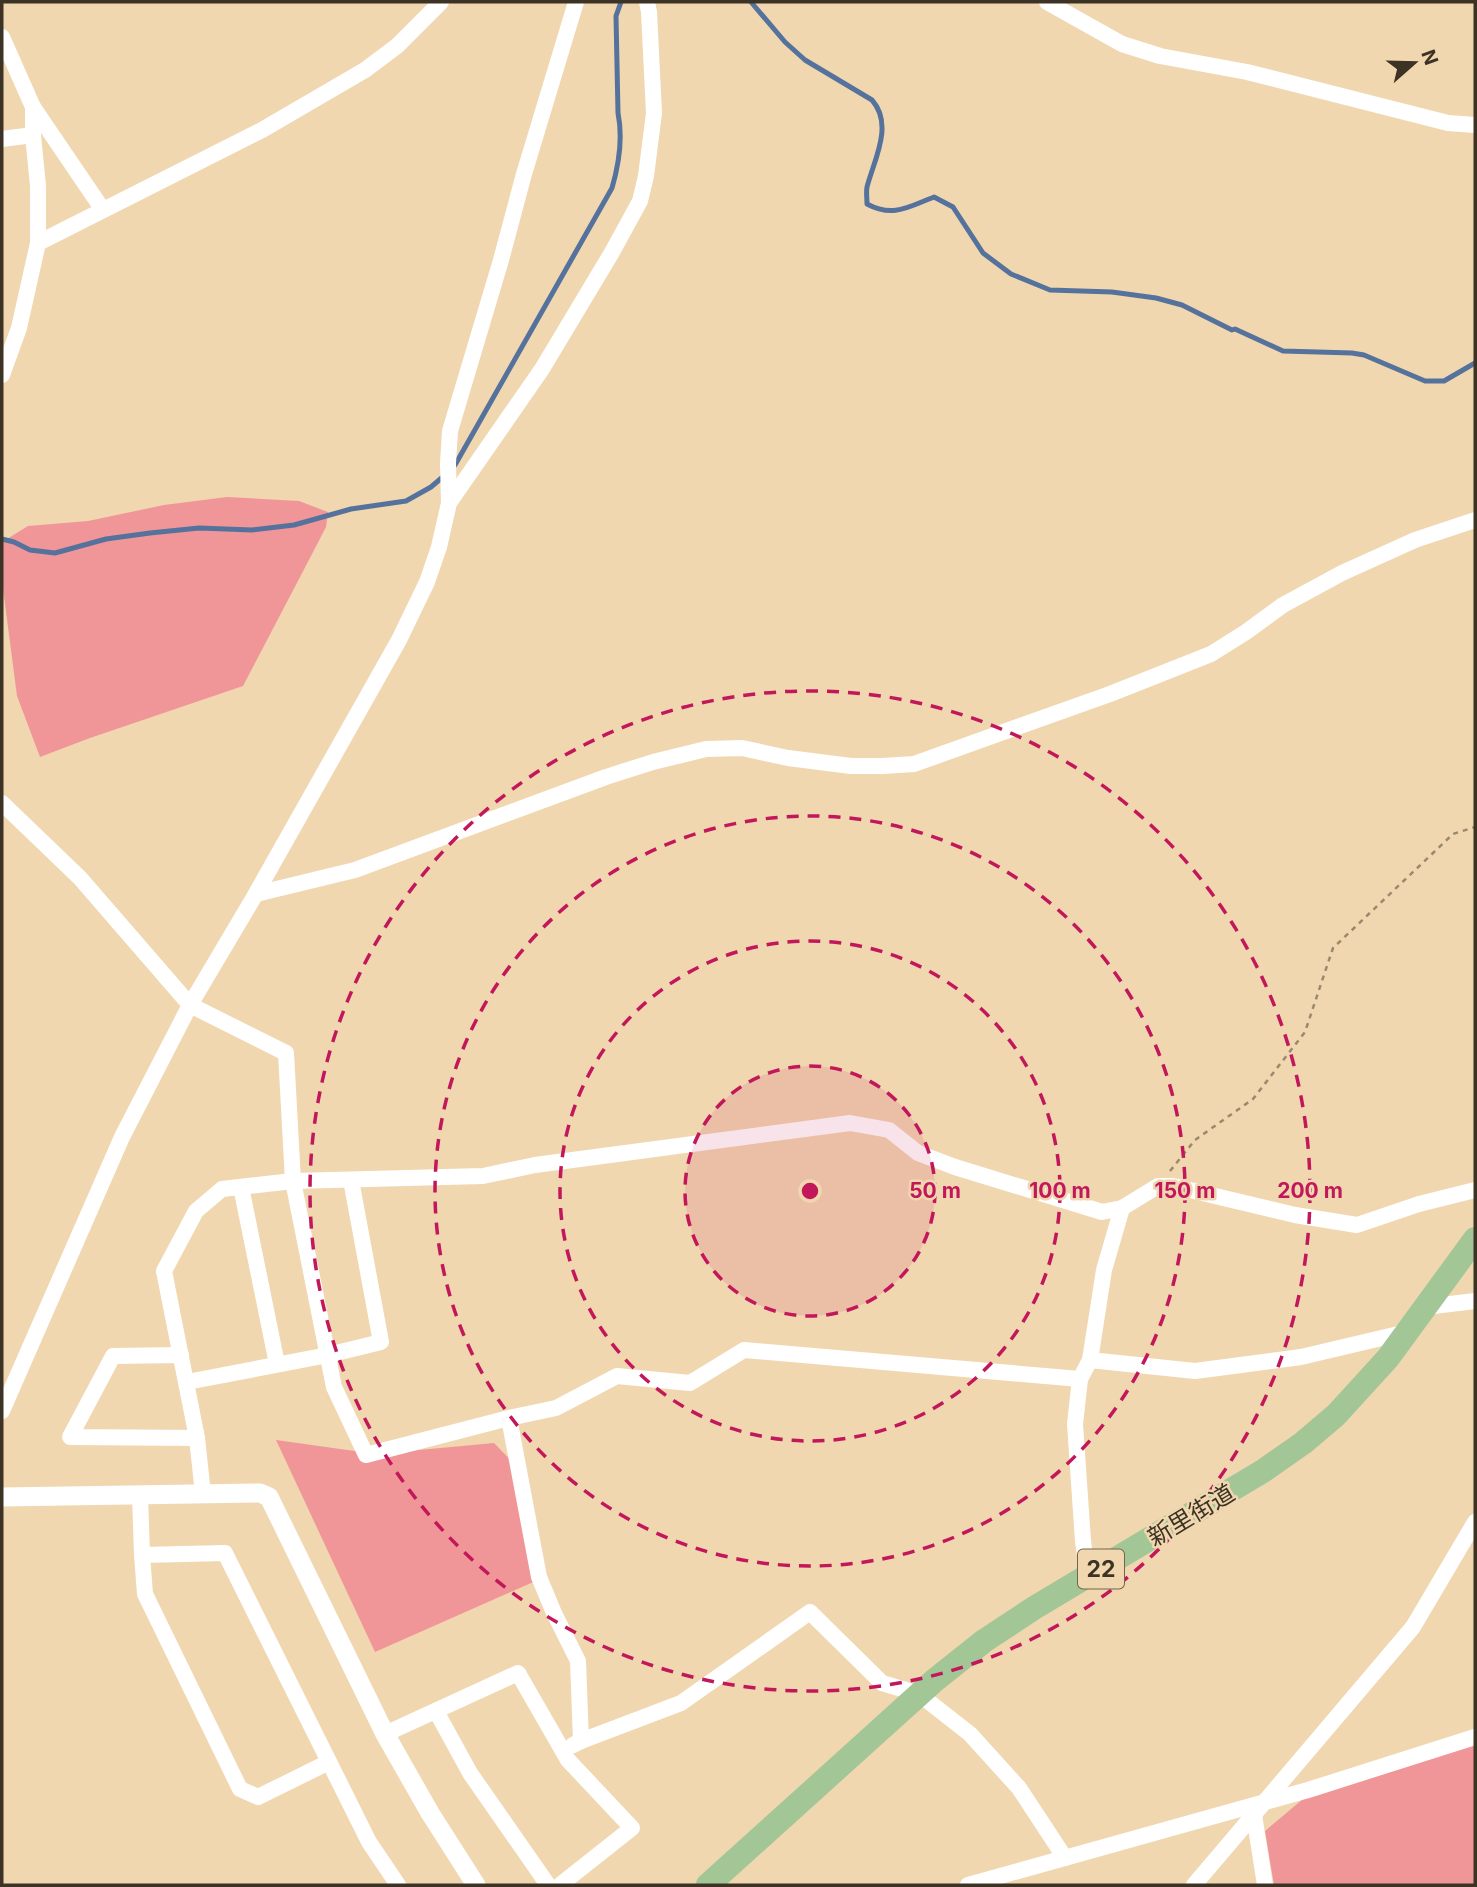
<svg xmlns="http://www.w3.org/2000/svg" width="1477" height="1887" font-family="Inter,'Noto Sans JP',sans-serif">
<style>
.green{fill:#f09699}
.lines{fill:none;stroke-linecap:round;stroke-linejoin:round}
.stream{stroke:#55729d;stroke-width:5}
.path{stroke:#9b896e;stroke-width:2.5;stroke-dasharray:5 5;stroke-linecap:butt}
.minor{stroke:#fff;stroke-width:16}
.tertiary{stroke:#fff;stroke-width:19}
.primary{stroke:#a3c696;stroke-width:24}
.ring{fill:none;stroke:#c2185b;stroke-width:3.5;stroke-dasharray:12 9}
.labels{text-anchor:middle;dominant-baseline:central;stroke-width:5;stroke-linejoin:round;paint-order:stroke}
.shield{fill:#f0d7b0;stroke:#73644e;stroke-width:2}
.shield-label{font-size:23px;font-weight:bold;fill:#3d3324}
.street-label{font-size:24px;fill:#3d3324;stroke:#f0d7b0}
.centre{fill:#c2185b;stroke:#f0d7b0;stroke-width:3.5}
.ring-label{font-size:21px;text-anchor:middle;font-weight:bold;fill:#c2185b;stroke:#f0d7b0;stroke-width:5;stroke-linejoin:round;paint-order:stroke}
</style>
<rect width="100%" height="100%" fill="#f0d7b0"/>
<g class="green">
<path d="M227,497L299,501L328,512L326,527L311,556L243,686L90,738L40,757L17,696L2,581V542L28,526L88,521L164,505Z"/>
<path d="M276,1440L376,1454L494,1443L525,1475L540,1579L375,1652Z"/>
<path d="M1475,1745V1885H1274L1265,1831L1303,1799Z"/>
</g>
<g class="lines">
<g class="stream">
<path d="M751,2L785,42L805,60L872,100C894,125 874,160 867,187C866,192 867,198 867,204C893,218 908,207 934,197L953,207L983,253L1011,274L1050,290L1112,292L1156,298L1182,305L1232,330L1235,329L1283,351L1352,353L1364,355L1425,381H1444L1475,363"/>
<path d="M452,468L455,465L612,188C619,164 623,138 618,113L616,16L621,2"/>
<path d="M2,539L14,542L30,550L55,553L106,539L150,533L199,528L252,530L294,525L351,509L406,501L431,487L445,475"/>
</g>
<path class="path" d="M1170,1171L1195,1140L1253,1099L1305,1032L1333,948L1453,834L1475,827"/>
<g class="minor">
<path d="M1047,2L1122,44L1160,56L1247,72L1448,123L1475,125"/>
<path d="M2,37L33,107V135L38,186V243L19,328L2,375"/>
<path d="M33,107L103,210"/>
<path d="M2,139L33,135"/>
<path d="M38,243L262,130L365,70L397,46L441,2"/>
<path d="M449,503L542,369L611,254L640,201L646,176L654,113L649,12L647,2"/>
<path d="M2,803L80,878L190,1005L286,1053L293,1181L334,1387L366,1455L509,1418L556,1408L617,1376L690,1383L744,1350L1080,1379"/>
<path d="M256,894L355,870L606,777L653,762L706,749L742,748L788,758L851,766H883L914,764L1110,694L1211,654L1246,632L1283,605L1342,573L1415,540L1475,520"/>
<path d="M241,1187L277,1364"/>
<path d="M1425,1307L1475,1301"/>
<path d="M181,1355L113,1356L70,1437L197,1438"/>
<path d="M1090,1360L1195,1371L1301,1357L1407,1332"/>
<path d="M187,1382L328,1355L381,1342L351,1180"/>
<path d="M2,1411L122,1137L190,1005L254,897L399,640L427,582L439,547L449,503L448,463L450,431L501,260L524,174L576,2"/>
<path d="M509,1418L539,1577L554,1613L578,1661L581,1741L573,1745"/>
<path d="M203,1494L197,1438L164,1271L196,1211L222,1189L293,1181L483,1176L535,1165L850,1123L889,1130L918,1153L955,1167L1102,1212L1122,1208L1158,1186H1173L1295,1215L1357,1225L1419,1204L1475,1190"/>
<path d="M140,1495L142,1555L225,1553L369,1842L398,1885"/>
<path d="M142,1555L145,1594L240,1789L258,1797L329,1762"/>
<path d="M1088,1578L1083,1541L1075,1424L1080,1379L1090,1360L1104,1270L1122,1208"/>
<path d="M436,1711L470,1773L548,1885"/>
<path d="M385,1734L518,1673L568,1760L632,1828L560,1885"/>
<path d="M581,1741L681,1703L810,1612L882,1683L919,1694L970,1734L1019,1788L1065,1858"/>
<path d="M1254,1815L1265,1885"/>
<path d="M968,1885L1308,1790L1475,1737"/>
<path d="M1194,1885L1413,1627L1475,1522"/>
</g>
<path class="tertiary" d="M2,1497L260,1493L269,1497L385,1734L430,1813L476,1885"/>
<path class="primary" d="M708,1885L935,1680L984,1641L1034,1608L1263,1471L1303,1443L1336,1415L1388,1358L1475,1239"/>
</g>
<circle cx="810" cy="1191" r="125" fill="#c2185b" fill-opacity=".12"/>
<g class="ring">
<circle cx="810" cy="1191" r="125"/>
<circle cx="810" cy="1191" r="250"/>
<circle cx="810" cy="1191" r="375"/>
<circle cx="810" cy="1191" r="500"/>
</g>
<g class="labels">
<rect class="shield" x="1078" y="1549.5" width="46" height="39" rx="5"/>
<g class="shield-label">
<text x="1101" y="1569">22</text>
</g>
<g class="street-label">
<text transform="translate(1191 1515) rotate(-31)">新里街道</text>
</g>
</g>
<circle cx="810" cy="1191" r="10" class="centre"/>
<g class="ring-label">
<text x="935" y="1198">50 m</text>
<text x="1060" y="1198">100 m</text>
<text x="1185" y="1198">150 m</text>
<text x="1310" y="1198">200 m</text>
</g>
<rect width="1477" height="1887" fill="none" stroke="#3d3324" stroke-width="7"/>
<g transform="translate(1414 63) rotate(70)" stroke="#f0d7b0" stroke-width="5" paint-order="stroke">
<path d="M0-5L12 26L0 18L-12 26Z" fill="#3d3324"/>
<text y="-10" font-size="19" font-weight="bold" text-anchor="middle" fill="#3d3324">N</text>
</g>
</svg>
